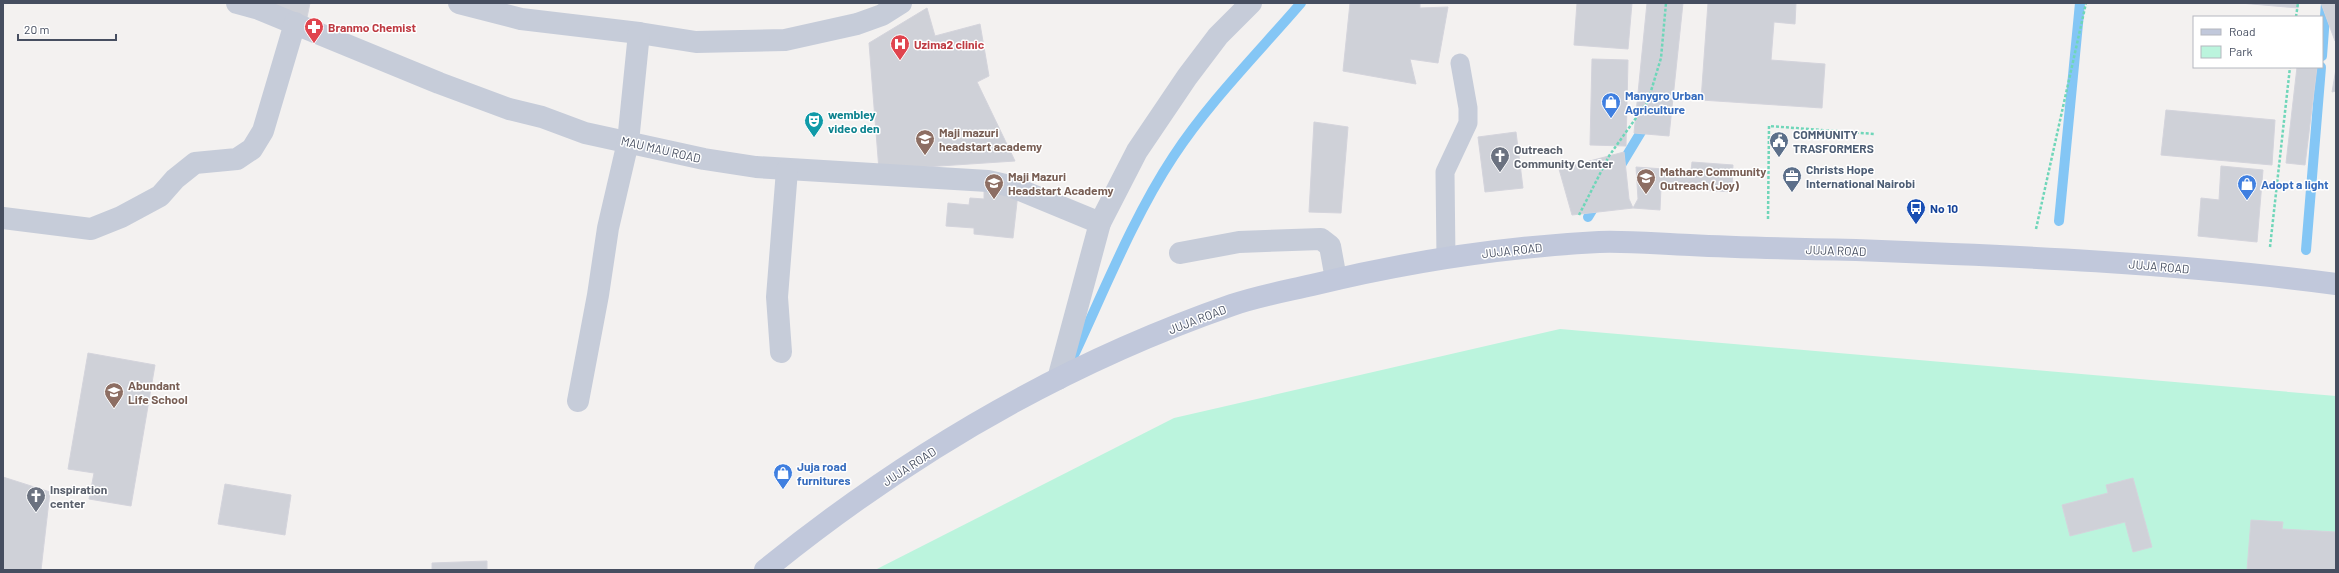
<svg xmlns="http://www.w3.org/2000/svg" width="2339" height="573" font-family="Barlow,sans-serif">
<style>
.green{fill:#bbf4dd}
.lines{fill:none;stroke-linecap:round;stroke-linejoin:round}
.stream{stroke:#84c6f5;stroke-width:10}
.building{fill:#cfd1d8;stroke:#d4d4dc}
.path{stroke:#6fd6b9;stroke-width:2.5;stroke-dasharray:3 2;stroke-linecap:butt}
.service{stroke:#c6ccd9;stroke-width:19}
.minor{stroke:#c6ccd9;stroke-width:22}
.secondary{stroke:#c1c8db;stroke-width:22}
.labels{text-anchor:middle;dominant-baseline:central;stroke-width:3;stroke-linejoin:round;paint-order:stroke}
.health-label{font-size:12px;font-weight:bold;fill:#be3a42;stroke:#fff;text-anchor:start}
.shop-label{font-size:12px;font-weight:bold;fill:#366cbe;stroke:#fff;text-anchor:start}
.culture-label{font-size:12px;font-weight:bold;fill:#0d838f;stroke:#fff;text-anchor:start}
.education-label{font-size:12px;font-weight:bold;fill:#785e54;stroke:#fff;text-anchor:start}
.service-label{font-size:12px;font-weight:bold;fill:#4e5e75;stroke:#fff;text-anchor:start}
.street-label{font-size:12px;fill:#464e60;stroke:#fff}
.worship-label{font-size:12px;font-weight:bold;fill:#5b616d;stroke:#fff;text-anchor:start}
.transit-label{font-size:12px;font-weight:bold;fill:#164399;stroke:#fff;text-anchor:start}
</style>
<rect width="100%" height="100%" fill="#f3f1f0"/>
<path class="green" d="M1560,329L2336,396V570H875L1174,418Z"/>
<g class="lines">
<g class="stream">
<path d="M2322,56L2326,3"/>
<path d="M1618,170L1647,122"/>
<path d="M1588,217L1597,202"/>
<path d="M2059,221L2080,3"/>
<path d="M2306,250L2321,67"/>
<path d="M1074,355C1104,291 1134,216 1173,157C1209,102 1258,53 1301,3"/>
</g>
</g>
<g class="building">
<path d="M230,3H310L306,22Z"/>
<path d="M1350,3H1420V8L1448,7L1438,63L1410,59L1416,84L1343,71Z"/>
<path d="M1577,3H1632L1628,49L1574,45Z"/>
<path d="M1647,3H1683L1669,136L1634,133Z"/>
<path d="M1708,3H1796L1795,24L1774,22L1771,60L1825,64L1822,108L1701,100Z"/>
<path d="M2240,3H2298V8Z"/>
<path d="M2321,3H2336V41H2335Z"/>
<path d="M927,8L935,36L980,24L989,76L977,82L1015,161L879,170L869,43Z"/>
<path d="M1592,59L1628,60L1626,146L1590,145Z"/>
<path d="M2297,67H2317L2305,165L2286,163Z"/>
<path d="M2336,69V91L2332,92Z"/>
<path d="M2166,110L2275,120L2272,165L2161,155Z"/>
<path d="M1314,122L1348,127L1341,213L1309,212Z"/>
<path d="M1516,132L1523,188L1485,192L1478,137Z"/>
<path d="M1624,152L1629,199L1633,208L1572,215L1559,169Z"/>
<path d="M1692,162L1733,165L1732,192L1661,187L1660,210L1633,208L1638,199L1636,167L1691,171Z"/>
<path d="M2221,166L2263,170L2257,242L2198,236L2201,198L2219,200Z"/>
<path d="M984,190L1018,193L1013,238L974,234V228L946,226L948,203L969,205L970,198L984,199Z"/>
<path d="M88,353L155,365L131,506L89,499L94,473L68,469Z"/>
<path d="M3,477L50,492L41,570H3Z"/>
<path d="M2133,478L2152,547L2133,552L2125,522L2070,536L2062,505L2108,493L2106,485Z"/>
<path d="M225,484L291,495L285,535L218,524Z"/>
<path d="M2251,520L2283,522L2282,529L2336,532V570H2247Z"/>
<path d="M487,561V570H432V563Z"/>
</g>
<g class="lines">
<g class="path">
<path d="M2296,17L2298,3"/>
<path d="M1579,215L1609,156L1648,101L1661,58L1666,3"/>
<path d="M1768,219L1769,126L1875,134"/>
<path d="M2036,229L2086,3"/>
<path d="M2270,247L2290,67"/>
</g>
<path class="service" d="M1446,258L1445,172L1468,123V108L1460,63"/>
<g class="minor">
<path d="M237,3L259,9L439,83L509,109L542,117L585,133L704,159L756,167L988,181L1010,186L1100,223"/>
<path d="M459,3L521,19L639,33L696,42L785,40L857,24L882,15L901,3"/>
<path d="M3,218L91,229L121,217L160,196L175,179L195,163L237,159L252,149L263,131L295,23"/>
<path d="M1180,253L1239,242L1321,239L1330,246L1336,279"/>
<path d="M781,352L777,297L787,170"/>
<path d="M1058,379L1100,223L1137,151L1187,77L1218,36L1251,3"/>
<path d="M578,401L598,295L608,228L628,142L639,33"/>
</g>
<path class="secondary" d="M765,570C904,457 1062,364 1232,305C1258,296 1286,291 1312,285C1406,262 1502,247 1599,242C1630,241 1660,244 1690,245C1746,248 1801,249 1856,250C2016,256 2177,263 2336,284"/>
</g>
<defs>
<g id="pharmacy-pin" transform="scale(1)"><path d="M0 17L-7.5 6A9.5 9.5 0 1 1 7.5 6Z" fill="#e0444e" stroke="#fff"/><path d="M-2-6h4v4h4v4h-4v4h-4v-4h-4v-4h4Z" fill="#fff"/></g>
<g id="hospital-pin" transform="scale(1)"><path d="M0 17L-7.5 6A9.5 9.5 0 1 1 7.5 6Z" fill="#e0444e" stroke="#fff"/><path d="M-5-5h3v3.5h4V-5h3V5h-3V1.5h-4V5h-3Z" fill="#fff"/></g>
<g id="shop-pin" transform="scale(1)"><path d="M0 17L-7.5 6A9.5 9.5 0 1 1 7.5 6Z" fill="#3f7fe0" stroke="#fff"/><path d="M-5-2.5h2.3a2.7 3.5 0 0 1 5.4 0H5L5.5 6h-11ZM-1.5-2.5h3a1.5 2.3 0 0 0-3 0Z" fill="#fff"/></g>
<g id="theatre-pin" transform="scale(1)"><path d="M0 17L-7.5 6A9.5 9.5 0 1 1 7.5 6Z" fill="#0f9aa8" stroke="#fff"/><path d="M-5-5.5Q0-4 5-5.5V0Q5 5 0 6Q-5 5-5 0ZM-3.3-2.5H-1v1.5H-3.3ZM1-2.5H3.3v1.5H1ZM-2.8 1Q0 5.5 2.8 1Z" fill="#fff"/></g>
<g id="school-pin" transform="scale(1)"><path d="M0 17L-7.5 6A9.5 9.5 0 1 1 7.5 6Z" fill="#8d6e63" stroke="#fff"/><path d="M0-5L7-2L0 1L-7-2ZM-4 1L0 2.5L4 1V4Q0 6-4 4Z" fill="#fff"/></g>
<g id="civic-pin" transform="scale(1)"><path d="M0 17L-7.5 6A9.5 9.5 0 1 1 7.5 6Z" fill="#5c6f8a" stroke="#fff"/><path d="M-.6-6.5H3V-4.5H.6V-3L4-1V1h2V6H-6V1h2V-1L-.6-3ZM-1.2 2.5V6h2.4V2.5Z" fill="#fff"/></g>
<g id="church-pin" transform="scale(1)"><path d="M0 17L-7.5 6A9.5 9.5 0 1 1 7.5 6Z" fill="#6b7280" stroke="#fff"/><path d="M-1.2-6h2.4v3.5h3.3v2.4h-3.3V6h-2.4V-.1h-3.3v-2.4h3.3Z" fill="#fff"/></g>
<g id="office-pin" transform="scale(1)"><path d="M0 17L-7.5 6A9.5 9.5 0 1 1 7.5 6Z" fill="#5c6f8a" stroke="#fff"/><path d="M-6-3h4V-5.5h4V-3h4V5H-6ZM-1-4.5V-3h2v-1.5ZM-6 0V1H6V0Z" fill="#fff"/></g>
<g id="bus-pin" transform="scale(1)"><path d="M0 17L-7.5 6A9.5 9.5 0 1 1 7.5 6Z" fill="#1a4fb4" stroke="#fff"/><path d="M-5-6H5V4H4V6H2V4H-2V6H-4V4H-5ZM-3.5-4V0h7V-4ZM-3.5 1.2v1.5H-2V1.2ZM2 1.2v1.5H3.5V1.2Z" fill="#fff"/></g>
</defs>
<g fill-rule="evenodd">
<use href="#pharmacy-pin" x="314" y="27"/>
<use href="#hospital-pin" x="900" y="44"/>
<use href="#shop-pin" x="1611" y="102"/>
<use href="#theatre-pin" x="814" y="121"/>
<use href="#school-pin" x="925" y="139"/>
<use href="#civic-pin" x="1779" y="141"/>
<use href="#church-pin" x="1500" y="156"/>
<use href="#office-pin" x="1792" y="176"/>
<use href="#school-pin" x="1646" y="178"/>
<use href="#school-pin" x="994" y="183"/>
<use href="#shop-pin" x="2247" y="184"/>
<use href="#bus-pin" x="1916" y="208"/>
<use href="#school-pin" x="114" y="392"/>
<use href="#shop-pin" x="783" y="473"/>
<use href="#church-pin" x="36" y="496"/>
</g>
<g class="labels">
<g class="health-label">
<text x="328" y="27">Branmo Chemist</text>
<text x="914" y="44">Uzima2 clinic</text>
</g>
<g class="shop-label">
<text x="1625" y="95">Manygro Urban<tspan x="1625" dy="14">Agriculture</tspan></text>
<text x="2261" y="184">Adopt a light</text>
<text x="797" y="466">Juja road<tspan x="797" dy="14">furnitures</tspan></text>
</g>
<g class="culture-label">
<text x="828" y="114">wembley<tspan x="828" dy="14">video den</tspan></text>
</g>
<g class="education-label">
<text x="939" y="132">Maji mazuri<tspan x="939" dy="14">headstart academy</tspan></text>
<text x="1660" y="171">Mathare Community<tspan x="1660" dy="14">Outreach (Joy)</tspan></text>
<text x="1008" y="176">Maji Mazuri<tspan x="1008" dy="14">Headstart Academy</tspan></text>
<text x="128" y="385">Abundant<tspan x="128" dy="14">Life School</tspan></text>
</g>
<g class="service-label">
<text x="1793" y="134">COMMUNITY<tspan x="1793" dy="14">TRASFORMERS</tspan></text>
<text x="1806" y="169">Christs Hope<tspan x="1806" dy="14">International Nairobi</tspan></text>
</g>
<g class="street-label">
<text transform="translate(661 149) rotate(13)">MAU MAU ROAD</text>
<text transform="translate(1512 250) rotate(-6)">JUJA ROAD</text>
<text transform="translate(1836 250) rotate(2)">JUJA ROAD</text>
<text transform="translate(2159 266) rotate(5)">JUJA ROAD</text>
<text transform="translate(1197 319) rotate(-21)">JUJA ROAD</text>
<text transform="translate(909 466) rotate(-33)">JUJA ROAD</text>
</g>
<g class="worship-label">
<text x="1514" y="149">Outreach<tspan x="1514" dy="14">Community Center</tspan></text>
<text x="50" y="489">Inspiration<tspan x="50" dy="14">center</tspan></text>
</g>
<g class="transit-label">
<text x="1930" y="208">No 10</text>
</g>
</g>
<rect width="2339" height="573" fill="none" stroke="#464e60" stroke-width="8"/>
<rect x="2193" y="16" width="130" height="52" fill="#ffffff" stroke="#b5b8bf"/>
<rect x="2201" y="29" width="20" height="6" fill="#c1c8db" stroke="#b5b8bf"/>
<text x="2229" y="36" font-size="12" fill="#464e60">Road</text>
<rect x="2201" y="46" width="20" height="12" fill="#bbf4dd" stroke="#b5b8bf"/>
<text x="2229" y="56" font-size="12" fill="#464e60">Park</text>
<path d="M18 34v6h98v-6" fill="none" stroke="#464e60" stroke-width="2"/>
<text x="24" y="34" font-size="12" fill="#464e60" stroke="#ffffff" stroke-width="3" paint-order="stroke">20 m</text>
</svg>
